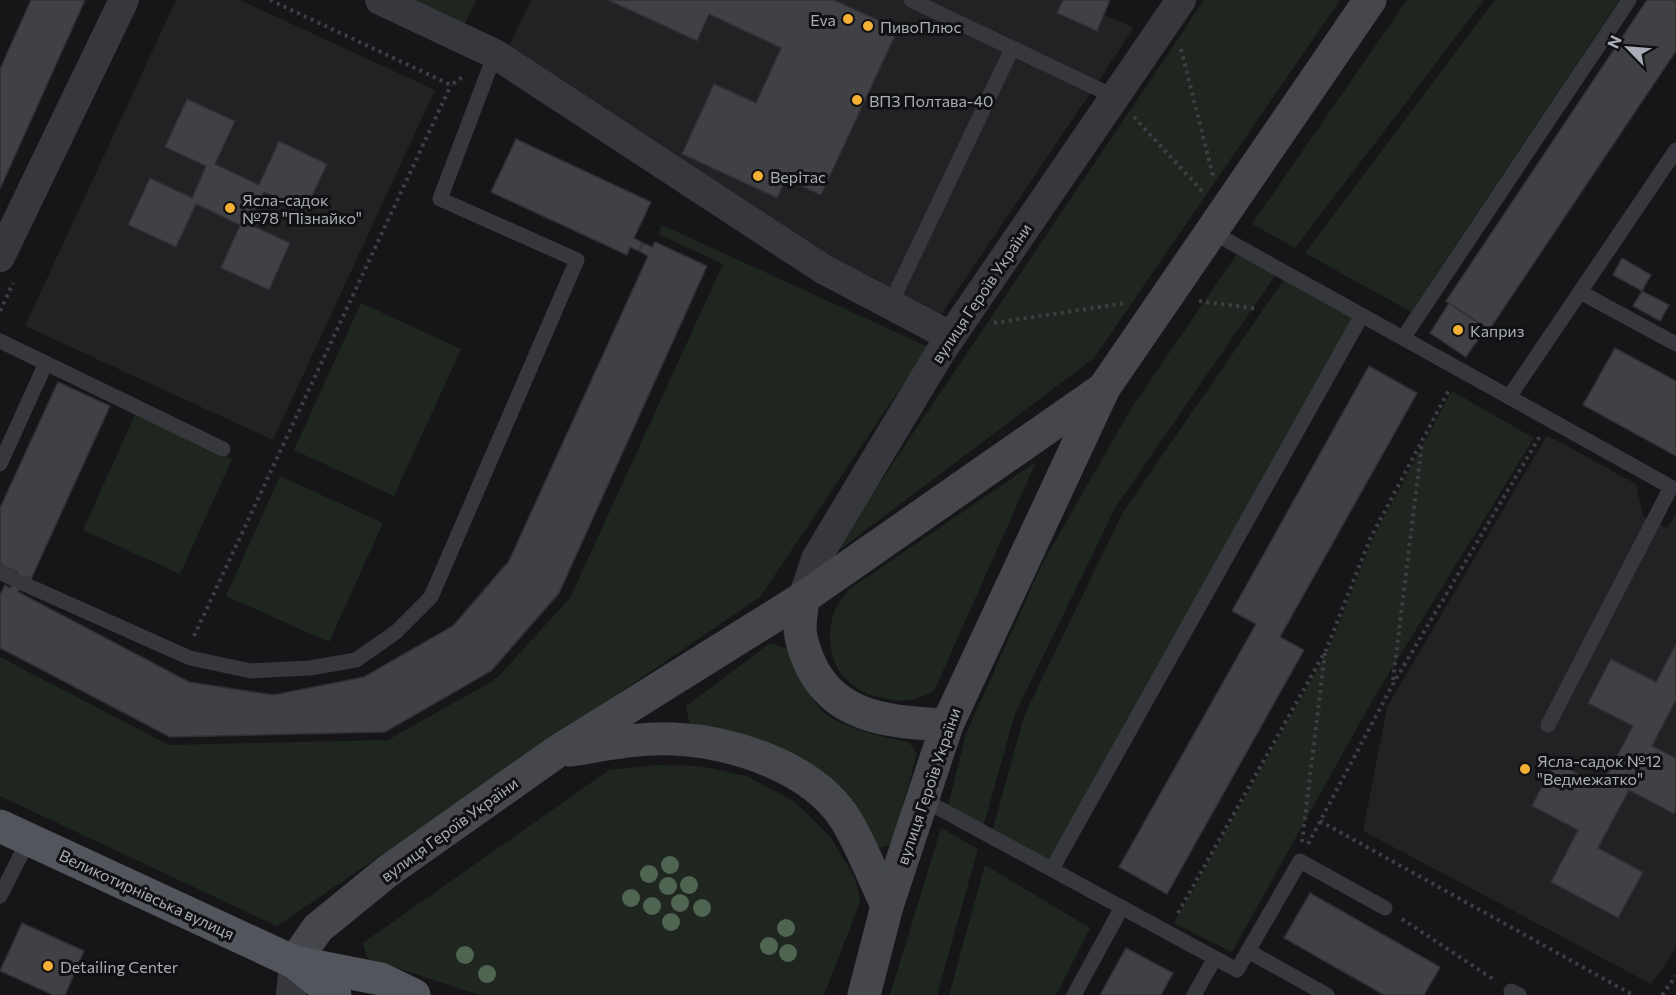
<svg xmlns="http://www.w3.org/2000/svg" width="1676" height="995" font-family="Commissioner,sans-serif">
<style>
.built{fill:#222225}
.green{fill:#1e261f}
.building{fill:#404145;stroke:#303034;stroke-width:1.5}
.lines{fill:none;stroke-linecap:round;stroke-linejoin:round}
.path{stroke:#3d3f44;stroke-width:4;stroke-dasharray:3 4.5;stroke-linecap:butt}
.lane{stroke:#37383d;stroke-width:15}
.street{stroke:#37383d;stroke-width:30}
.secondary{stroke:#45474d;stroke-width:33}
.primary{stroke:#53555c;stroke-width:33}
.tree{fill:#506452}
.poi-dot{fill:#f2b134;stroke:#111113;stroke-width:2}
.labels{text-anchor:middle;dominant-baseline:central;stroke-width:6;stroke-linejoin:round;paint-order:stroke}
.poi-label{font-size:16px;fill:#a8adb8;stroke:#111113;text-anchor:start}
.street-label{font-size:16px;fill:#a8adb8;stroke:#111113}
</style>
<rect width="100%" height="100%" fill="#161618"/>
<g class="built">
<path d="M176,0H240L435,90L273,440L25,326Z"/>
<path d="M531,0H1071L1134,28L941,315L828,256L509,46Z"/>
<path d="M1547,435L1636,484L1643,516L1667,528L1676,514V949L1651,984L1363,831L1387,707Z"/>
</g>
<g class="green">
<path d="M409,0H476L464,26Z"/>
<path d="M1204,0H1340L1094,358L830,557Z"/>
<path d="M1407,0H1484L1295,248L1252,224Z"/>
<path d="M1495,0H1619L1411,312L1305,253Z"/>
<path d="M662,225L928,347L760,597L277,926L0,796V657L169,745L388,740L496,679L570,598L723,264L658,234Z"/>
<path d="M1239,251L1277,273L1115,508L1015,714L983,827L948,806L966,734L1042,564L1132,407Z"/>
<path d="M1285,278L1353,317L1049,864L992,832L1024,716L1123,512Z"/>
<path d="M361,303L461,349L394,496L294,450Z"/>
<path d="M1452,391L1534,438L1372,701L1232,952L1174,923L1328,651L1372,540Z"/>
<path d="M135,415L232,459L180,574L83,530Z"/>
<path d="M1036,462L934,691C927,694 919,698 912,700C900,702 886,699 875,696C836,685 821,647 835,610C838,603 844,597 848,590Z"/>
<path d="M280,476L383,523L329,642L226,596Z"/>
<path d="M770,643L792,650C800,671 806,694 822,711C835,725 890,740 909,742L917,754L892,844L877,848L845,798L691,730L686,706Z"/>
<path d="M657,765L700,766L747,776L795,802L831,838L856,880L860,902L824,995H479L367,958L363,943L609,770Z"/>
<path d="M941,828L978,849L937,995H890Z"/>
<path d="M985,865L1090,928L1056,995H949Z"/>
</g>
<g class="building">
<path d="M31,0H85L0,189V69Z"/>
<path d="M608,0H834L898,29L821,195L786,179L777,198L682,154L714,84L756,103L781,48L709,14L697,41Z"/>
<path d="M1063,0H1110L1097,31L1057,13Z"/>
<path d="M1647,0H1676V51L1489,330L1446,301Z"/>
<path d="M187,99L235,121L215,164L259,185L279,141L327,164L305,211L264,192L249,224L290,243L269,290L221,268L240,225L196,204L176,247L128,225L150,178L192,198L206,166L165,147Z"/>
<path d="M516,139L651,202L634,238L643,243L639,251L630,247L627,255L491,192Z"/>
<path d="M655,242L707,266L559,593L491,671L385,732L170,737L0,648V595L5,585L10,588L14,579L22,583L18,592L189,682L273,695L364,677L453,626L509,561L648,256L639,251L643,243L652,247Z"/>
<path d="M1622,258L1651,275L1642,291L1613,275Z"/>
<path d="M1642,291L1669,305L1660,321L1633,306Z"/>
<path d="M1449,303L1486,328L1466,357L1430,333Z"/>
<path d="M1615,348L1676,381V456L1583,405Z"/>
<path d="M1369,366L1417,393L1280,637L1304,650L1167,894L1119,867L1256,624L1232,611Z"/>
<path d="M58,382L110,406L31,579L25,576L22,583L17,572L0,564V508Z"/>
<path d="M1676,644V700L1652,746L1676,758V809L1674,814L1629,790L1598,848L1643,872L1618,918L1551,882L1578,830L1532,806L1555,762L1601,786L1633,726L1588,703L1611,659L1656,682Z"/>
<path d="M1310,893L1440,967L1424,995H1384L1284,938Z"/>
<path d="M22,923L84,951L65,995H53L0,971Z"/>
<path d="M1126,948L1173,973L1161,995H1100Z"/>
</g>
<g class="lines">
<g class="path">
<path d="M270,0L451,85L463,77"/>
<path d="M1181,49L1213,176"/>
<path d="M1134,117L1202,191"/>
<path d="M1199,301L1258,309"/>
<path d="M0,311L13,283"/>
<path d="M994,323L1126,303"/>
<path d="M194,636L451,85"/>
<path d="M1393,680L1422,443"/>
<path d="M1320,821L1633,995"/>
<path d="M1302,842L1325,653"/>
<path d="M1308,844L1393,684L1540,436"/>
<path d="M1178,913L1326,650L1370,539L1450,388"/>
<path d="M1402,919L1496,981"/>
<path d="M1662,995L1676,976"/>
</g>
<g class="lane">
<path d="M911,0L1115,97"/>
<path d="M1212,232L1671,487L1548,725"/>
<path d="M1580,292L1676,344"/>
<path d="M890,305L1012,49"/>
<path d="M1403,338L1629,0"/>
<path d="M0,341L223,449"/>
<path d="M1509,397L1676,150"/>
<path d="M0,464L46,363"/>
<path d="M0,572L14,579"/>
<path d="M22,583L190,658L251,671L310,668L356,660L396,632L431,597L577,260L440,199L495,54"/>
<path d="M922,799L1237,970L1300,861L1385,908"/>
<path d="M1052,869L1362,315"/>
<path d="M0,896L29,839"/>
<path d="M1248,951L1327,995"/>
<path d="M1511,991L1519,995"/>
<path d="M1074,995L1122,907"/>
<path d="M1194,995L1215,958"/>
</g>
<g class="street">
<path d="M380,0L495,54L823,269L950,336"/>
<path d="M0,257L124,0"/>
<path d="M803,598L816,559L941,351L1181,0"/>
<path d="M291,995L294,962"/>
</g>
<g class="secondary">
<path d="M803,598C802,608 800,620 800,630C801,642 806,655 811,666C837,720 894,722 947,725"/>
<path d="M570,750C604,745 639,737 674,739C733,742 813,767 846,820C862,847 874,878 887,906"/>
<path d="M294,962L318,928L388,871L555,753L803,598L1103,389"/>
<path d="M864,995L887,906L947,725L1104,388L1370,0"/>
</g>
<g class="primary">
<path d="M0,826L294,962L335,995"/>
<path d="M299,963L381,979L414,995"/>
</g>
</g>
<g class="tree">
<circle cx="670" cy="865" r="9"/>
<circle cx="649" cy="874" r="9"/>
<circle cx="689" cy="885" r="9"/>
<circle cx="668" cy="886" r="9"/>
<circle cx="631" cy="898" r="9"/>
<circle cx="680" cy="903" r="9"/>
<circle cx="652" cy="906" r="9"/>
<circle cx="702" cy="908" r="9"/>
<circle cx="671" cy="922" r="9"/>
<circle cx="786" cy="928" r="9"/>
<circle cx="769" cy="946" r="9"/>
<circle cx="788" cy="953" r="9"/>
<circle cx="465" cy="955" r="9"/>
<circle cx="487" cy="974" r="9"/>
</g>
<g class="poi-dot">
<circle cx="848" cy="19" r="6"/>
<circle cx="868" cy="26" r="6"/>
<circle cx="857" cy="100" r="6"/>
<circle cx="758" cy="176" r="6"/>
<circle cx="230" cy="208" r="6"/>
<circle cx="1458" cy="330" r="6"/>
<circle cx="1525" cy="769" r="6"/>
<circle cx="48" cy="966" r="6"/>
</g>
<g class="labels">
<g class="poi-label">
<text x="836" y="19" text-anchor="end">Eva</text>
<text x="880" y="26">ПивоПлюс</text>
<text x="869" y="100">ВПЗ Полтава-40</text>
<text x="770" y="176">Верітас</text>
<text x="242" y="199">Ясла-садок<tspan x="242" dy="18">№78 "Пізнайко"</tspan></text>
<text x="1470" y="330">Каприз</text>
<text x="1537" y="760">Ясла-садок №12<tspan x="1537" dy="18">"Ведмежатко"</tspan></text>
<text x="60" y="966">Detailing Center</text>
</g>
<g class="street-label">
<text transform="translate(981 293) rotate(-56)">вулиця Героїв України</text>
<text transform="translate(928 786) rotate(-71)">вулиця Героїв України</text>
<text transform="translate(449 829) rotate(-36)">вулиця Героїв України</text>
<text transform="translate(147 894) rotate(25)">Великотирнівська вулиця</text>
</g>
</g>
<g transform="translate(1628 48) rotate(295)" stroke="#111113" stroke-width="4.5" paint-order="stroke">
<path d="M0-4.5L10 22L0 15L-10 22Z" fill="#a8adb8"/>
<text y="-9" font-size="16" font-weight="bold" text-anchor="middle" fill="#a8adb8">N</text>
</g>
</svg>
